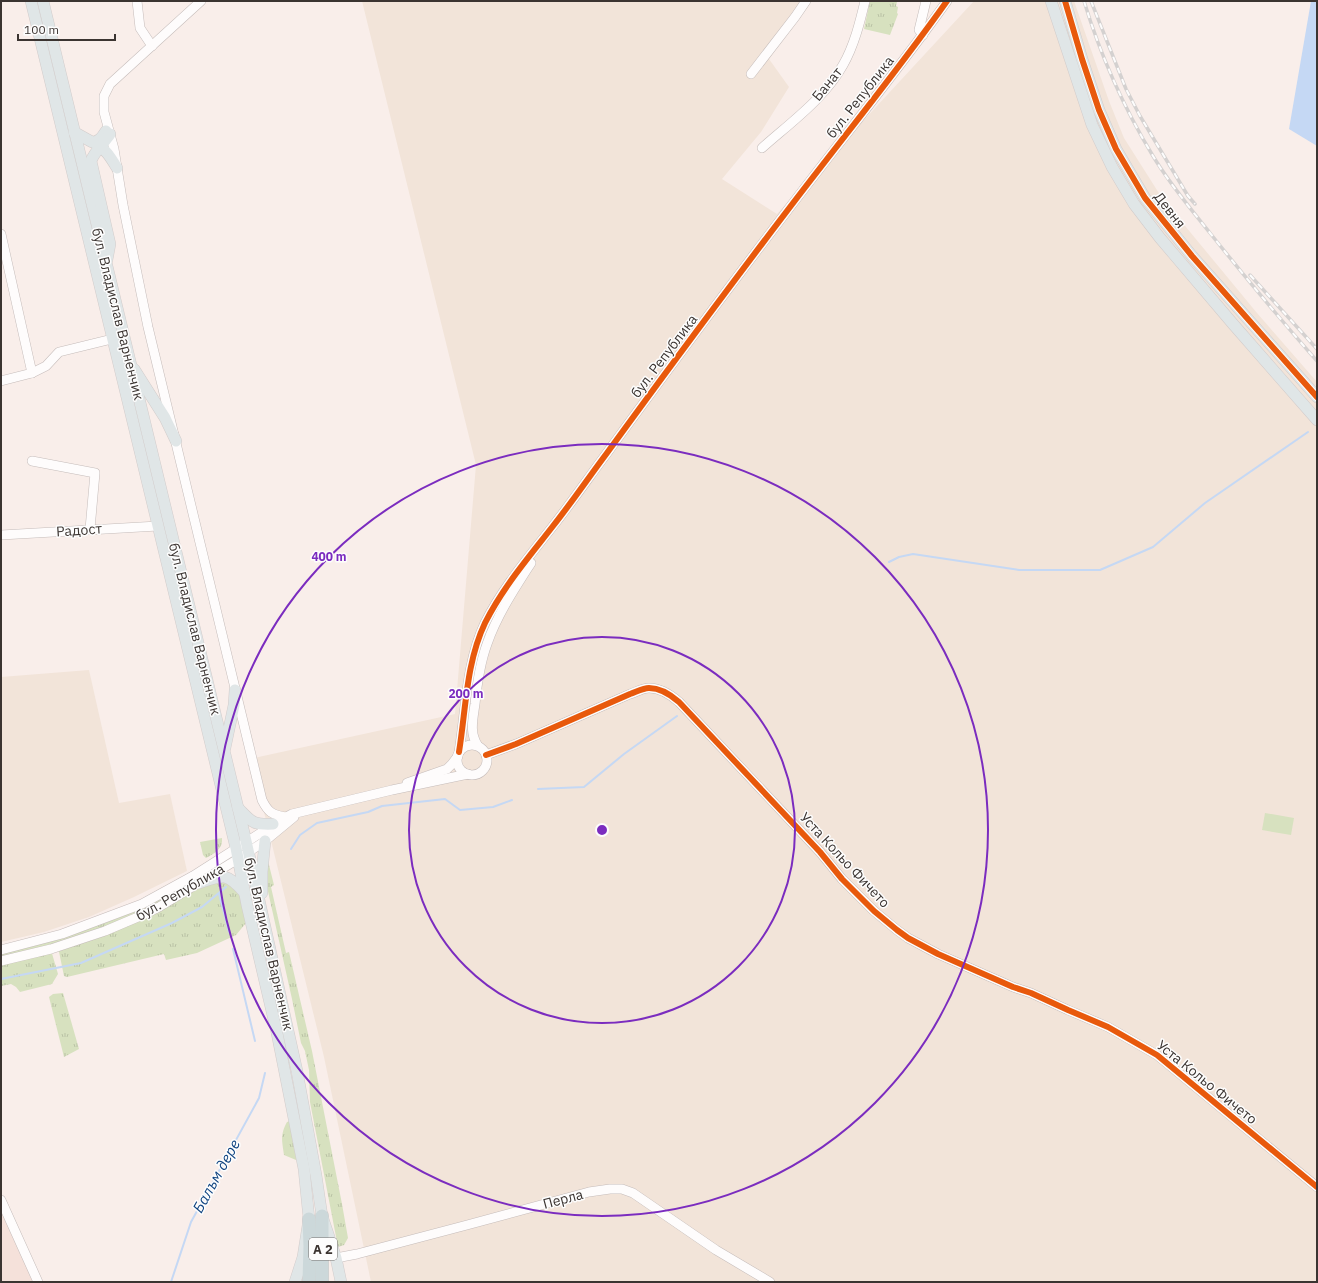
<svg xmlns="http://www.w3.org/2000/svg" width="1318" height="1283" font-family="'IBM Plex Sans',sans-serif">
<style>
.built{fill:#f5e1da}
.industrial{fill:#f2e4d9}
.grass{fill:url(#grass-tufts)}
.pitch{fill:#d7e1bf}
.water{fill:#c5d8f4}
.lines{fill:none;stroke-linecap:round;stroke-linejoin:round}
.stream{stroke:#c5d8f4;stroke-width:2}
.minor-casing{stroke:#c5bcba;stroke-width:10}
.major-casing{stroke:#d2cccb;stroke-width:12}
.highway-casing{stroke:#d2cccb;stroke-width:14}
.minor{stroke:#fefcfc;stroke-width:9}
.major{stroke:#e0e6e7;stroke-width:11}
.highway{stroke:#ccd8da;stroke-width:13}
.rail-casing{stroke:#d4d1d0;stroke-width:3.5}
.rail{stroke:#fdfdfd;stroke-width:2;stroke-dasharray:6;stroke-linecap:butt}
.cycleway-casing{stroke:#fdfdfd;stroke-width:8}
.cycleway{stroke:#e8590c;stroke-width:6}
.ring{fill:none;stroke:#7b2cbf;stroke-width:2}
.labels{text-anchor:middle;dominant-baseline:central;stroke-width:3;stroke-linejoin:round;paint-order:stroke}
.shield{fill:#fdfdfd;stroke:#75706e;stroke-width:1}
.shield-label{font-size:13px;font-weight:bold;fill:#3b3431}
.street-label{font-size:14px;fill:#3b3431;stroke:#fdfdfd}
.water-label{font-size:15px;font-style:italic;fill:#0f4380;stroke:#fdfdfd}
.centre{fill:#7b2cbf;stroke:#fdfdfd;stroke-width:2}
.ring-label{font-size:12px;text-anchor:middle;font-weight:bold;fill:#7b2cbf;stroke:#fdfdfd;stroke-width:3;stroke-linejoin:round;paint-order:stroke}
</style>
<defs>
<pattern id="grass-tufts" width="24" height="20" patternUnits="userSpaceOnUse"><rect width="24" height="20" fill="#d7e1bf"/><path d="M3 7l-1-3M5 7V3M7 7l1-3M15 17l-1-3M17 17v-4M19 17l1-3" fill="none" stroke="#b9c2a5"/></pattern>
</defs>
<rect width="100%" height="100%" fill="#f9eeea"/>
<path class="built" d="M1,1213H4L35,1282H1Z"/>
<g class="industrial">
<path d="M362,1H809L769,59L789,87L761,132L722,179L777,214L974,1H1074L1109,101L1124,138L1162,198L1257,313L1317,382V1282H371L324,1057L265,816L250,759L455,714L476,465Z"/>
<path d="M89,670L119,803L170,794L187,871L134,897L89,917L44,932L1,942V677Z"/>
</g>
<g class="grass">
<path d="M870,1L897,2L896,6L898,7L897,13L898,14L890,35L864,29Z"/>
<path d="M222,838C223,849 215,853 206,858L203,855L200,842Z"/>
<path d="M222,857L226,866L215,877L244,892L246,923L236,935L197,953L166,960L164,954L67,977L64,976L58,947L51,950L58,974L52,984L20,992L16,987L11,984L1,986V950L142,904Z"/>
<path d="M268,861L274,885L271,887L286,953L289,952L312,1051L342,1204L348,1238L344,1245L338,1247L310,1102L309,1070L305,1051L301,1043L292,999L267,887Z"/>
<path d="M63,993L79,1049L64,1057L49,997L53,994Z"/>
<path d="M290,1121L297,1156L296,1160L284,1155C282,1140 280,1135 287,1122Z"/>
</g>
<path class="pitch" d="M1265,813L1294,818L1291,835L1262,830Z"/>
<path class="water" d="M1311,1H1317V146L1289,129Z"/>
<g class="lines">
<g class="stream">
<path d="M889,562L899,557L913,554L1019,570H1100L1153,547L1205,503L1308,432"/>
<path d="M538,789L584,787L624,754L677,716"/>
<path d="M291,849L300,835L317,823L368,812L382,806L445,799L460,810L493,807L512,800"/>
<path d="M219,894L229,932"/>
<path d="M233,949L255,1041"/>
<path d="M1,979L81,963L172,923L202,907L226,887"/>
<path d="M171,1282L191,1222L259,1098L265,1073"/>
</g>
<g class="minor-casing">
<g id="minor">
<path d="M137,1L140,28L152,46"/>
<path d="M201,1L110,84L104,96V112L114,149L123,205L148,327L262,800C268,812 272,815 286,817"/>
<path d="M923,35L919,30L926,1"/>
<path d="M751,74L795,17L806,1"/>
<path d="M762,148C790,123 824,99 843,65C854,46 860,22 865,1"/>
<path d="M1,234L32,373"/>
<path d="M1,381L32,373L46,366L59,352L112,339"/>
<path d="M32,461L95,473L90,529"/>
<path d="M1,535L158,526"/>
<circle cx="472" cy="760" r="15"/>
<path d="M478,746C469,733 473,719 475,704C477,684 480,663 487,644C497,615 515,588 531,563"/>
<path d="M459,752C466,709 466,663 485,623C503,587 529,557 553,526C572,502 589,477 607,453C666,372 726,291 787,211C840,141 896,73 947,1"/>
<path d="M486,755L516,744L630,694C636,692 643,688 649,688C661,688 671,695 679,702L820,852L842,879L874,911L897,930L908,938L938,954L1013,987L1031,993L1068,1010L1108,1027L1157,1055L1317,1187"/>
<path d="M407,783L447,769L452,764L458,756"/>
<path d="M1,950L62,934L142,904L193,876L281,820L292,814L392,790L468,774"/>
<path d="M1,961L51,949L105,931L145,914L159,907L238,859L265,841L294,817"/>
<path d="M1,1200L38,1282"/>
<path d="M336,1258L357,1254L467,1225L589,1192L610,1189H622L633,1193L716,1250L770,1282"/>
</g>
</g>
<g class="major-casing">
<g id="major">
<path d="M31,1L236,848L247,905L277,1033L304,1169L309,1219L303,1257L295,1282"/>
<path d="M43,1L246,841L297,1071L316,1175L322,1216L336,1258L341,1282"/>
<path d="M1051,1L1092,125L1112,167L1134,204L1160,238L1233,324L1317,420"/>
<path d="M1065,1L1082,59L1099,110L1116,149L1145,198L1192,256L1317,397"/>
<path d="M74,132L92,142C99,142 102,137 106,131"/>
<path d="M95,143C106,149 111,158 117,168"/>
<path d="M107,260L110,244L91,161C94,152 105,142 110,134"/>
<path d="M134,369L165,418L176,441"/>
<path d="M225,748L234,705L235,690"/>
<path d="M238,808C252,822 252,825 273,824"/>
<path d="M199,883C223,875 226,872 244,892"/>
<path d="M262,893V872L265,841"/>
</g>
</g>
<g class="highway-casing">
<g id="highway">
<path d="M322,1216V1282"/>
<path d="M309,1219L310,1246L309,1282"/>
</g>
</g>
<use href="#minor" class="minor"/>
<use href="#major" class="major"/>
<use href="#highway" class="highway"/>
<g class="rail-casing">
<g id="rail">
<path d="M1084,1C1100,54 1124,108 1153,156C1169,183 1190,208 1210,233C1245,277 1280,319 1317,361"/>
<path d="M1091,1L1126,89L1140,116L1188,196L1195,204"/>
<path d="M1250,275L1317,349"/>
</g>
</g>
<use href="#rail" class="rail"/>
<g class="cycleway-casing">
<g id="cycleway">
<path d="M1065,1L1082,59L1099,110L1116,149L1145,198L1192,256L1317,397"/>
<path d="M459,752C466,709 466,663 485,623C503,587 529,557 553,526C572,502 589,477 607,453C666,372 726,291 787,211C840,141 896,73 947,1"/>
<path d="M486,755L516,744L630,694C636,692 643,688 649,688C661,688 671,695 679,702L820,852L842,879L874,911L897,930L908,938L938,954L1013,987L1031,993L1068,1010L1108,1027L1157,1055L1317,1187"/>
</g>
</g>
<use href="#cycleway" class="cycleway"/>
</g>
<g class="ring">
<circle cx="602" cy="830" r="193"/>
<circle cx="602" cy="830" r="386"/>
</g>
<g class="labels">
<rect class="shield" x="309" y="1238" width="28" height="22" rx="3"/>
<g class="shield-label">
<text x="323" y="1249">A 2</text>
</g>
<g class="street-label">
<text transform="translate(827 84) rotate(-51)">Банат</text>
<text transform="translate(860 97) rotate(-52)">бул. Република</text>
<text transform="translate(1170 210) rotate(52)">Девня</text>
<text transform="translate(118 314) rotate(76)">бул. Владислав Варненчик</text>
<text transform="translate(664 356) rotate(-53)">бул. Република</text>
<text transform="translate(79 530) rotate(-4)">Радост</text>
<text transform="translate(195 629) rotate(76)">бул. Владислав Варненчик</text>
<text transform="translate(845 860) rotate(47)">Уста Кольо Фичето</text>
<text transform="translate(180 892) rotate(-30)">бул. Република</text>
<text transform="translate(269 944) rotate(77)">бул. Владислав Варненчик</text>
<text transform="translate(1207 1082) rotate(39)">Уста Кольо Фичето</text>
<text transform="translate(563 1199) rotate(-15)">Перла</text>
</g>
<g class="water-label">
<text transform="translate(216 1176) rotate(-61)">Балъм дере</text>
</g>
</g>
<circle cx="602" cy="830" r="6" class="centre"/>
<g class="ring-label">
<text x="329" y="561">400 m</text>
<text x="466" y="698">200 m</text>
</g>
<rect width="1318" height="1283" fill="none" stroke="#3b3431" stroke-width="4"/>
<path d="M18 34v6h97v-6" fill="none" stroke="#3b3431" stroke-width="2"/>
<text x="24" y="34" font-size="12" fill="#3b3431" stroke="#fdfdfd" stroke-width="3" paint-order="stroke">100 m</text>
</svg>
